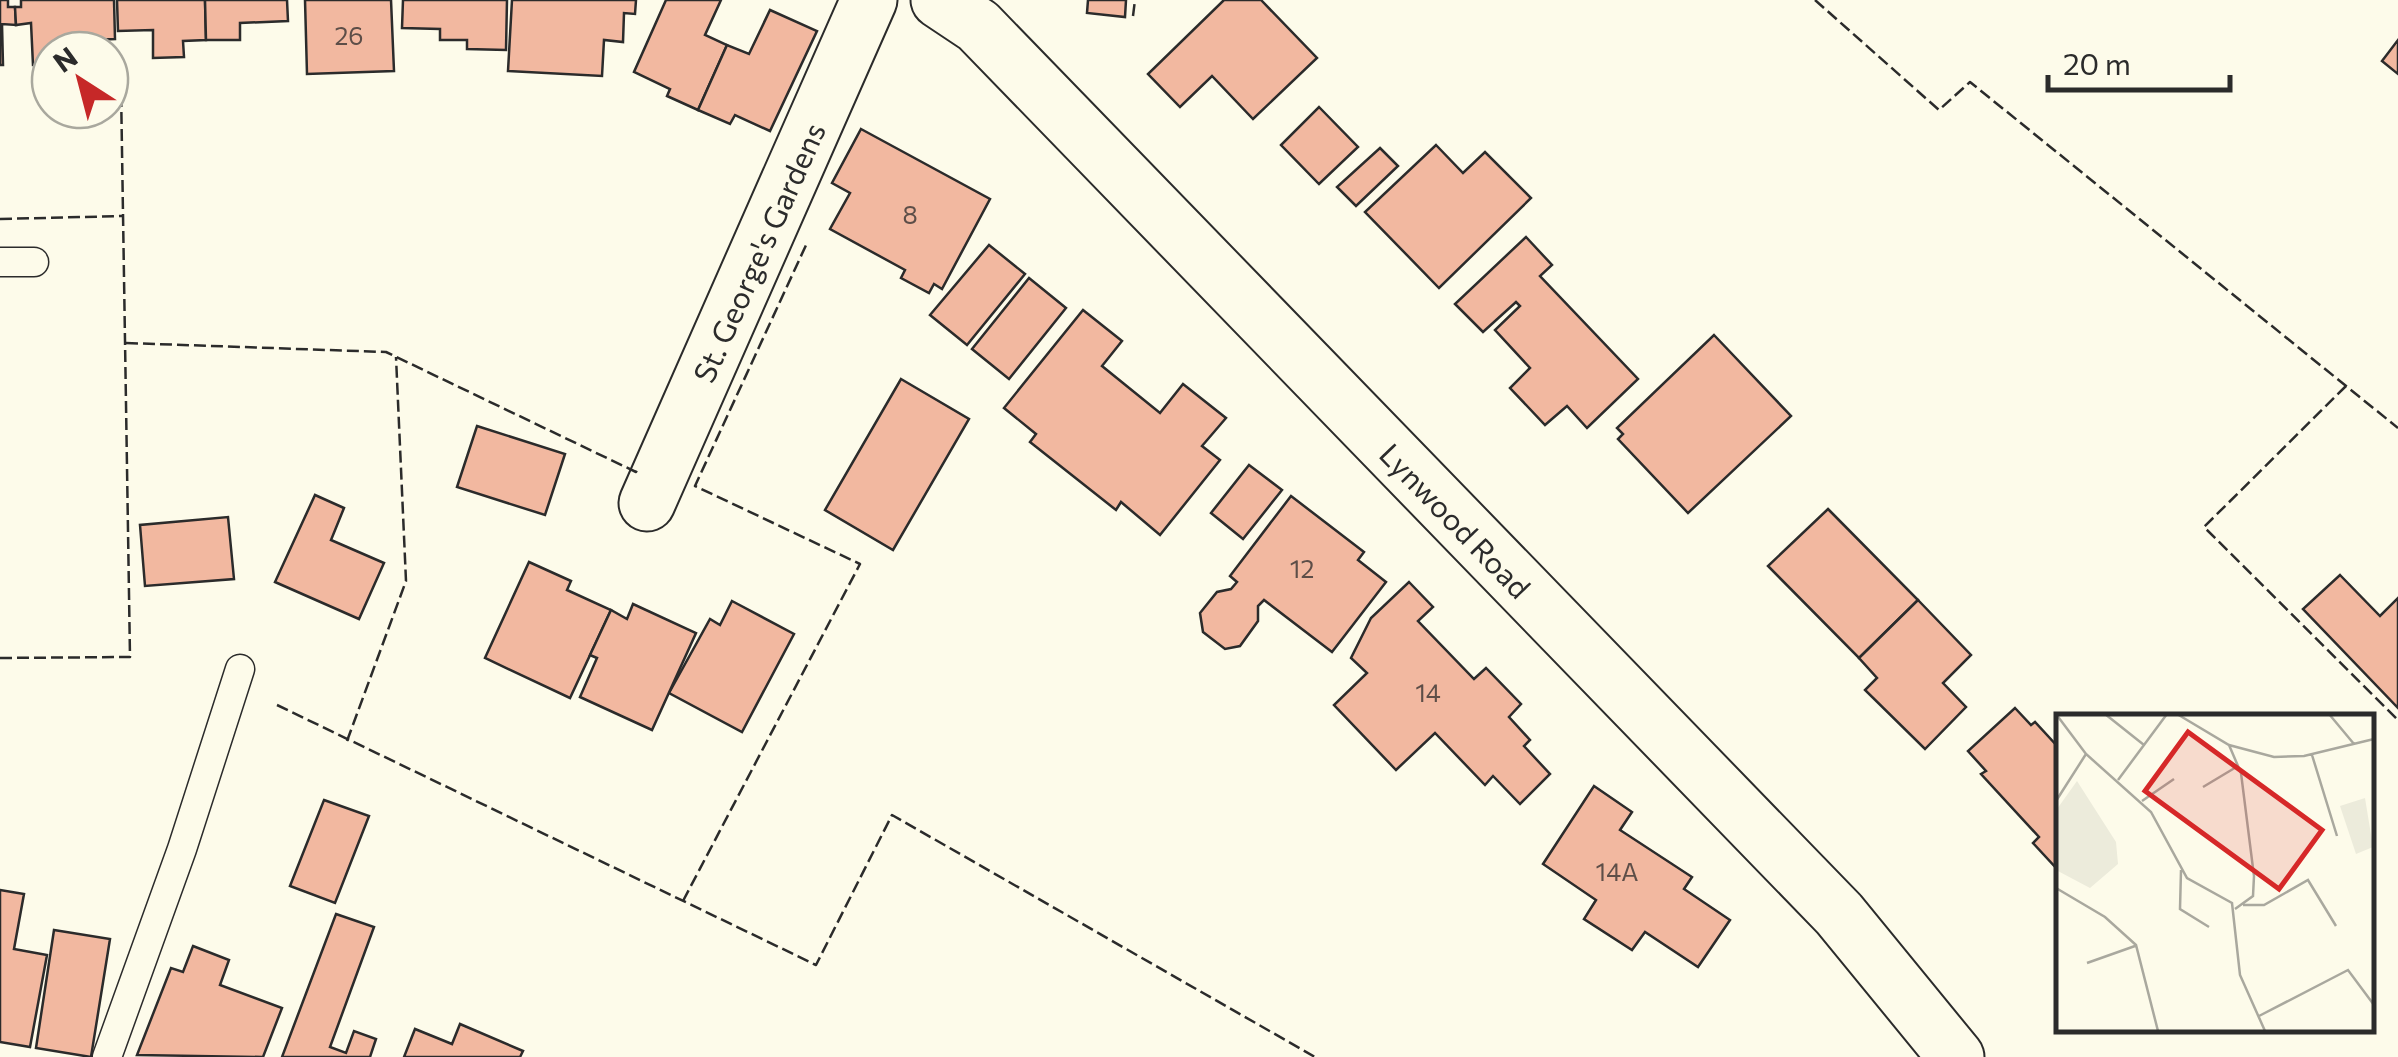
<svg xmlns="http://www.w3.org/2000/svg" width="2398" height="1057" font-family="Commissioner,sans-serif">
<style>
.building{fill:#f2b8a0;stroke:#2b2b2b;stroke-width:2.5}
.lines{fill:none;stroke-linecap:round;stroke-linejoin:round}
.service-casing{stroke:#2b2b2b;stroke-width:31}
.minor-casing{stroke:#2b2b2b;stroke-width:59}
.service{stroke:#fdfbea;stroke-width:28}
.minor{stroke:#fdfbea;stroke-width:55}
.fence{stroke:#2b2b2b;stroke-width:2.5;stroke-dasharray:12 5;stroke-linecap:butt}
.labels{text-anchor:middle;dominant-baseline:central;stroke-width:8;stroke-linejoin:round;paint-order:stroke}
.number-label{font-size:25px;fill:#5d4e48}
.street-label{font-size:30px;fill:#2b2b2b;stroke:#fdfbea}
.inset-road{fill:none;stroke:#a9a89e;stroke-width:2.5}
.view{fill:#d62828;fill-opacity:0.15;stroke:#d62828;stroke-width:5}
.inset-edge{fill:none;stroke:#2b2b2b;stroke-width:5}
</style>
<rect width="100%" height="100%" fill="#fdfbea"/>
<g class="building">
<path d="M0,0H8V7H15L16,25L2,24L3,65H0Z"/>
<path d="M21,0H114L115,39L92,40L93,50H50V64L33,65L31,23L16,25L15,7H21Z"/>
<path d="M117,0H205L206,40L183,41L184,57L153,58V30L118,31Z"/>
<path d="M205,0H287L288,21L240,23V40H206Z"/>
<path d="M305,0H391L394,71L307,74Z"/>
<path d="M403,0H507L506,50L467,49V40H440V29L402,28Z"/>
<path d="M512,0H636L635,14L624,13L623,42L604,40L602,76L508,71Z"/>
<path d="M666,0H721L705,35L727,45L698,110L667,96L670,89L634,72Z"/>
<path d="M1088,0H1126L1125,17L1087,13Z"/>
<path d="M1224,0H1261L1317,58L1253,119L1212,76L1180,107L1148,74Z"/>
<path d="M770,10L817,31L770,131L735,115L730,124L698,110L727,45L749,54Z"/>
<path d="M2398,40V74L2382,61Z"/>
<path d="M1319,107L1358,147L1319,184L1281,145Z"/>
<path d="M861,129L990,199L942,289L934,284L929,293L901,278L905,270L830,229L850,193L832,183Z"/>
<path d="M1436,145L1463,173L1485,152L1531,198L1439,288L1365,212Z"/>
<path d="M1380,148L1398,166L1356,206L1337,187Z"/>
<path d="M1526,237L1552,265L1540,276L1638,379L1587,428L1567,406L1545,425L1510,388L1530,368L1495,330L1520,306L1516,302L1483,332L1455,304Z"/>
<path d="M989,245L1025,274L967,345L930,315Z"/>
<path d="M1029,278L1066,308L1009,379L972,349Z"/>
<path d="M1083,310L1122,341L1102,366L1160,413L1183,384L1226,418L1202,446L1220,460L1160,535L1121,502L1116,510L1030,442L1036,434L1004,408Z"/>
<path d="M1714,335L1791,416L1688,513L1618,439L1623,434L1617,428Z"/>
<path d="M901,379L969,419L893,550L825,510Z"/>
<path d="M477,426L565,454L545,515L457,487Z"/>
<path d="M1249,465L1282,490L1243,539L1211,513Z"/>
<path d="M315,495L344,508L331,540L384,563L359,619L275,582Z"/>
<path d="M1291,496L1364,552L1358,560L1386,582L1332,652L1264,600L1258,606V621L1240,646L1225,649L1203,632L1200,613L1217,592L1231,589L1237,582L1230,576Z"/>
<path d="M1828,509L1918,600L1859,658L1768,566Z"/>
<path d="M228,517L234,579L145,586L140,525Z"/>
<path d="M529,562L571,581L567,590L611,610L570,698L485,658Z"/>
<path d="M2340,575L2380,616L2398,598V708L2303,609Z"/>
<path d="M1409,582L1433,607L1418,621L1474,679L1486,668L1521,704L1509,717L1530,740L1524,746L1550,774L1520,804L1493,776L1485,785L1435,733L1396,770L1334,705L1367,673L1351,658L1371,618Z"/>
<path d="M1918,600L1971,655L1943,683L1966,707L1925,749L1865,690L1877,678L1859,658Z"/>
<path d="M732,601L794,634L742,732L669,693L710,619L720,625Z"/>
<path d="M633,604L696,633L652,730L580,697L597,658L590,655L611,610L627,619Z"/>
<path d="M2015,708L2031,725L2035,722L2058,747V870L2033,843L2039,837L1981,774L1986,771L1968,751Z"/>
<path d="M1594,786L1632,812L1620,830L1692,877L1684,889L1730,920L1698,967L1645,932L1632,950L1584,919L1596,900L1543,864Z"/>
<path d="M324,800L369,816L335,903L290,886Z"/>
<path d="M0,890L24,894L14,949L47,955L30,1047L0,1042Z"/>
<path d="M336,914L374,927L330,1047L346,1053L354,1031L376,1039L370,1057H282Z"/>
<path d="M54,930L110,939L91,1057L36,1048Z"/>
<path d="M193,946L229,960L220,985L282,1008L263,1057L137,1055L171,968L183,972Z"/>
<path d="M460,1024L523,1051L520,1057H404L415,1029L452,1044Z"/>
</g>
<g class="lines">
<g class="service-casing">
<g id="service">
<path d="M0,262H34"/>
<path d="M107,1057L182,849L240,669"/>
</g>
</g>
<g class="minor-casing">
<g id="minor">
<path d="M939,0L978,26L1839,914L1956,1057"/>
<path d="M647,503L869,0"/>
</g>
</g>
<use href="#service" class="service"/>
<use href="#minor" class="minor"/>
<g class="fence">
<path d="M1815,0L1939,110L1970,82L2398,428"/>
<path d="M1133,16L1135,0"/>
<path d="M0,219L124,216"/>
<path d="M126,343L386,352L636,472L638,468"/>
<path d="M2346,386L2204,527L2398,720"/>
<path d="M0,658L130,657L121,87"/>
<path d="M277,705L816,965L892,815L1315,1057"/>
<path d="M347,741L406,581L396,357"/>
<path d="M683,901L860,564L695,486L807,243"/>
</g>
</g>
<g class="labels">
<g class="number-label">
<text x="349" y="35">26</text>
<text x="910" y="214">8</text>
<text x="1302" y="568">12</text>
<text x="1428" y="692">14</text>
<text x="1617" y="871">14A</text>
</g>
<g class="street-label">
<text transform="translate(758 252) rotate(-66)">St. George's Gardens</text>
<text transform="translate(1456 520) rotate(46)">Lynwood Road</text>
</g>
</g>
<g transform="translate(2056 714)">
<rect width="318" height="318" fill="#fdfbea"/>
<path d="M21,67L60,128L62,150L34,174L0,156L1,95ZM309,84L317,133L300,140L284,92Z" fill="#ecebdb"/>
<path class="inset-road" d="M0,0L30,40L95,98L131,164L176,189L184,261L209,317M49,0L88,31M121,0L173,31L218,43L248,42L318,25M273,0L298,30M173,31L185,59L198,162L197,182L179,195M256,41L281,122M62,66L111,0M147,73L182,52M0,87L30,40M86,87L118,65M125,156L124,195L153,213M0,174L49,203L80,231L102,317M187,191H208L252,166L280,212M31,249L79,232M203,302L292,256L318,291"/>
<path class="view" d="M132,18L266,116L223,175L89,77Z"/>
<rect width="318" height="318" class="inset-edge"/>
</g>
<g transform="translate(80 80) rotate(324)"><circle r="48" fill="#fdfbea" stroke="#a9a89e" stroke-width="2.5"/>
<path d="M0-8L18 38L0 25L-18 38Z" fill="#c62828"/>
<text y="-15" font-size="28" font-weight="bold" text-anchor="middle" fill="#2b2b2b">N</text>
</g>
<path d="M2048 75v15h182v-15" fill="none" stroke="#2b2b2b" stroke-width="5"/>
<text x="2063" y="75" font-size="30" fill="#2b2b2b" stroke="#fdfbea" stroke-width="8" paint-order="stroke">20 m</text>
</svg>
